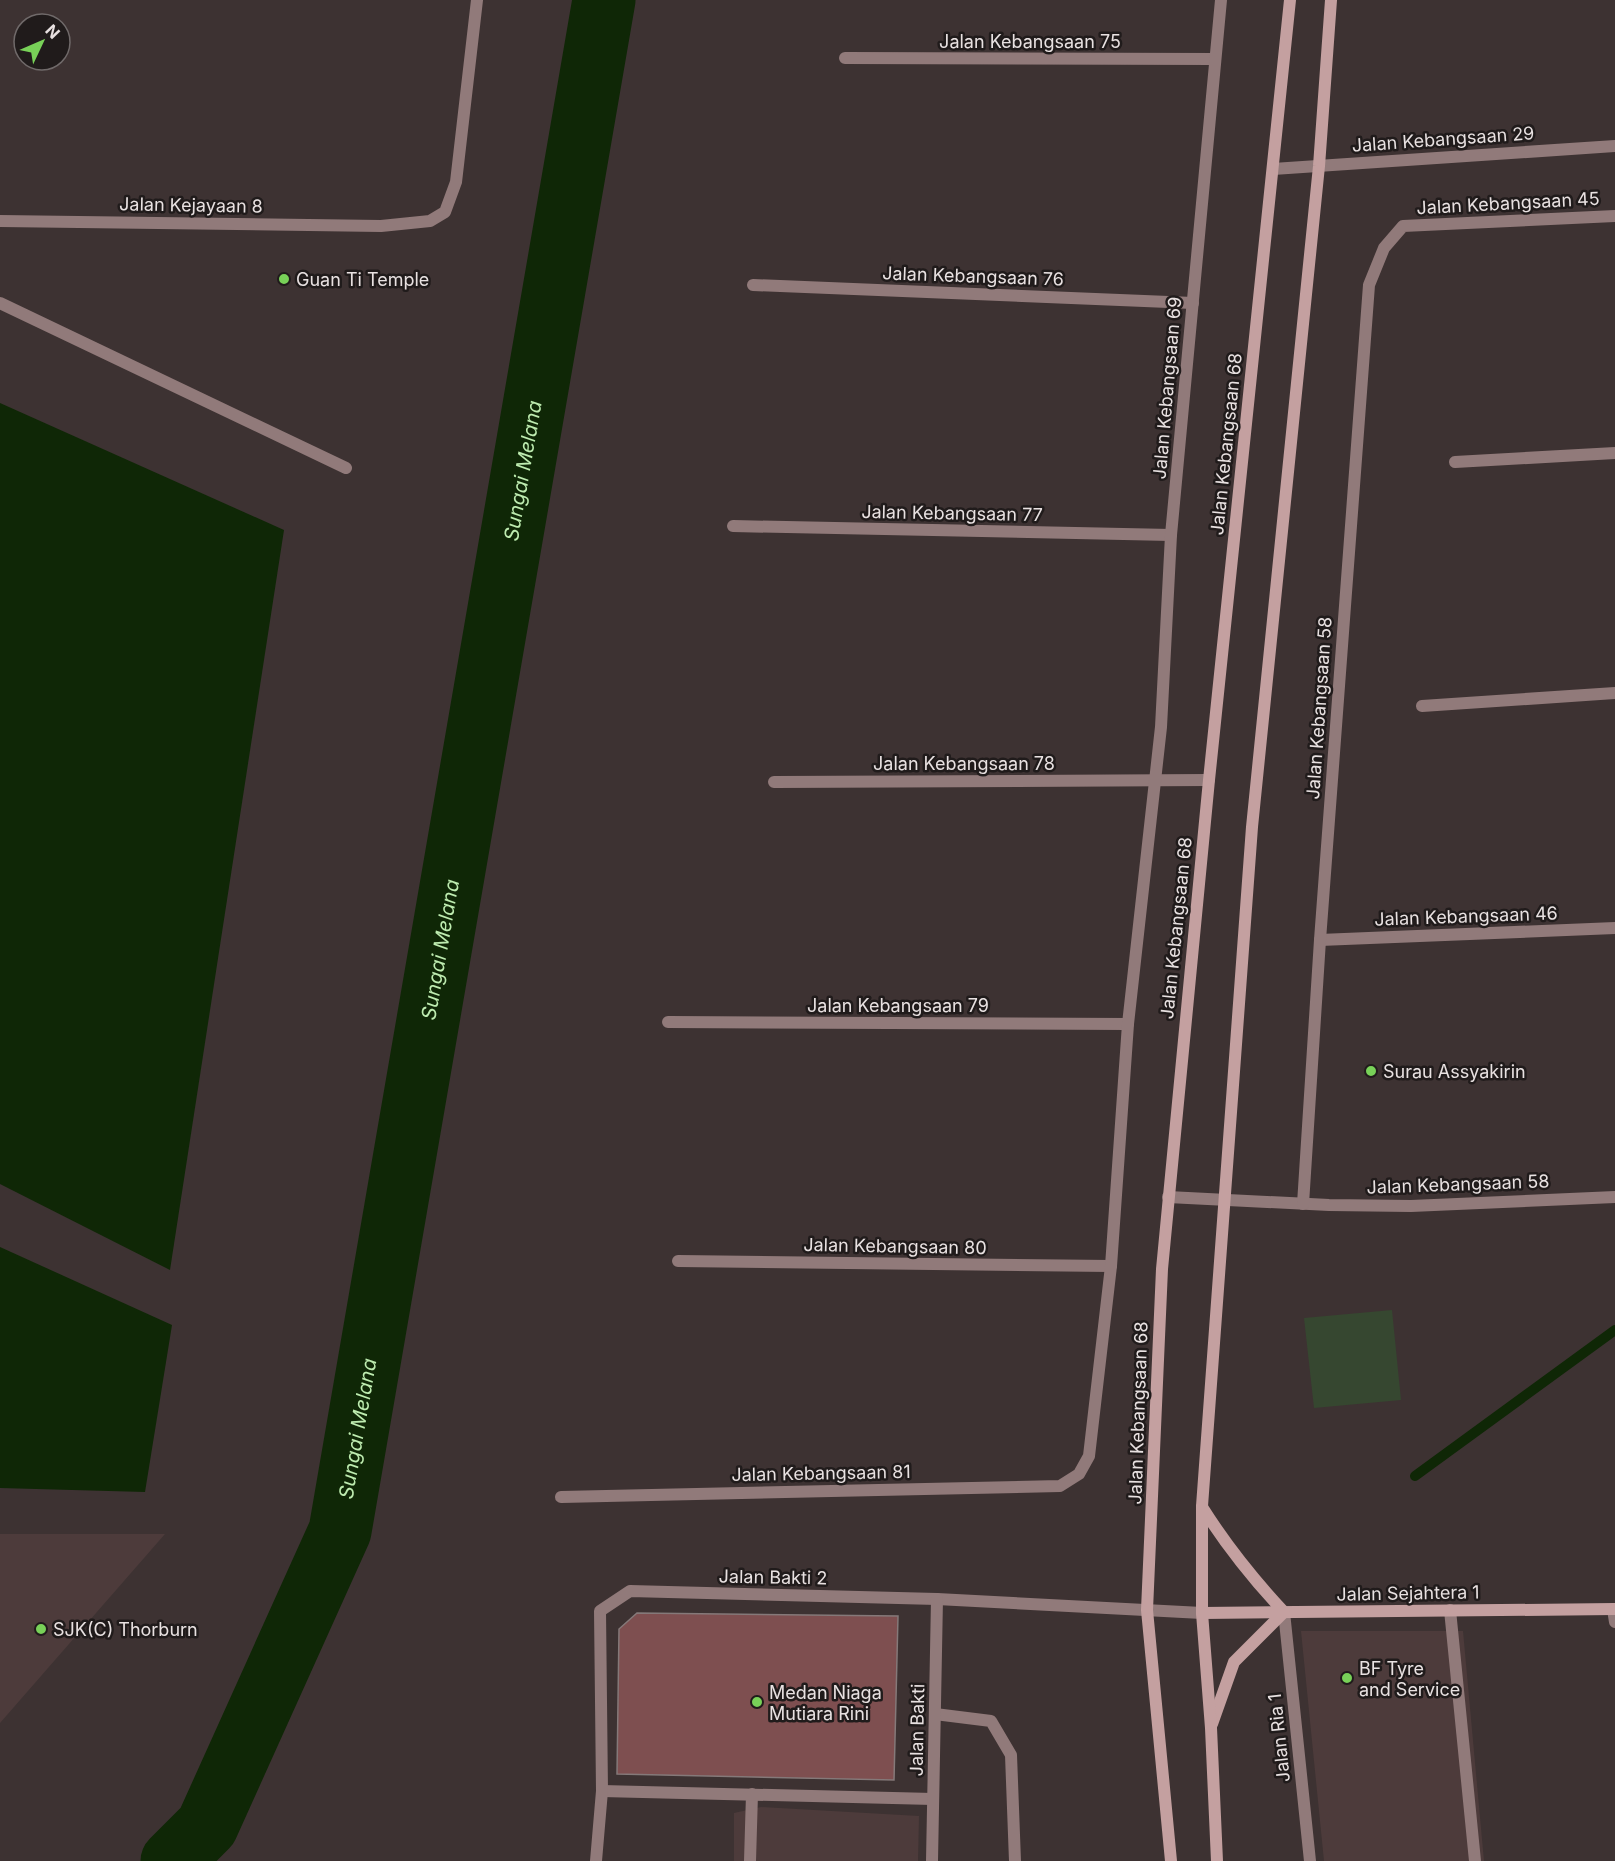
<svg xmlns="http://www.w3.org/2000/svg" width="1615" height="1861" font-family="Inter,sans-serif">
<style>
.built{fill:#4d3b3b}
.green{fill:#364730}
.water{fill:#0f2706}
.lines{fill:none;stroke-linecap:round;stroke-linejoin:round}
.stream{stroke:#0f2706;stroke-width:10}
.river{stroke:#0f2706;stroke-width:63}
.building{fill:#7e4f50;stroke:#857979;stroke-width:1.5}
.lane{stroke:#917a7a;stroke-width:12}
.street{stroke:#917a7a;stroke-width:12}
.secondary{stroke:#c4a0a0;stroke-width:12}
.poi-dot{fill:#78d158;stroke:#201b1b;stroke-width:2}
.labels{text-anchor:middle;dominant-baseline:central;stroke-width:5;stroke-linejoin:round;paint-order:stroke}
.street-label{font-size:18px;fill:#e8e1e1;stroke:#201b1b}
.poi-label{font-size:18px;fill:#e8e1e1;stroke:#201b1b;text-anchor:start}
.water-label{font-size:20px;font-style:italic;fill:#beecb0;stroke:#201b1b}
</style>
<rect width="100%" height="100%" fill="#3d3232"/>
<g class="built">
<path d="M0,1534H165L0,1723Z"/>
<path d="M1301,1631H1463L1484,1861H1324Z"/>
<path d="M761,1807L919,1816L918,1861H734V1813Z"/>
</g>
<path class="green" d="M1392,1310L1401,1400L1314,1408L1304,1318Z"/>
<g class="water">
<path d="M0,403L284,530L170,1270L0,1184Z"/>
<path d="M0,1247L172,1325L145,1492L0,1488Z"/>
</g>
<g class="lines">
<path class="stream" d="M1415,1476L1615,1330"/>
<path class="river" id="s1" d="M172,1861L207,1826L340,1531L604,0"/>
</g>
<path class="building" d="M637,1613L898,1616L894,1780L617,1774L619,1629Z"/>
<g class="lines">
<g class="lane">
<path d="M0,303L346,468"/>
<path d="M1450,1610L1475,1861"/>
<path d="M935,1714L991,1721L1011,1755L1015,1861"/>
<path d="M750,1861L752,1794"/>
</g>
<g class="street">
<path d="M845,58L1215,59"/>
<path d="M1273,169L1615,146"/>
<path d="M0,221L381,226L430,221L445,212L456,182L477,0"/>
<path d="M753,285L1193,303"/>
<path d="M1455,462L1615,453"/>
<path d="M733,526L1171,535"/>
<path d="M1422,706L1615,693"/>
<path d="M774,782L1209,780"/>
<path d="M1320,940L1615,928"/>
<path d="M668,1022L1128,1024"/>
<path d="M1168,1197L1329,1205L1411,1206L1615,1197"/>
<path d="M1303,1204L1320,940L1369,285L1384,248L1403,226L1615,216"/>
<path d="M678,1261L1111,1266"/>
<path d="M561,1497L1060,1486L1079,1474L1089,1456L1111,1266L1128,1024L1161,727L1171,535L1221,0"/>
<path d="M1613,1609L1615,1622"/>
<path d="M1284,1612L1310,1861"/>
<path d="M602,1791L933,1799"/>
<path d="M596,1861L602,1791L600,1611L630,1591L937,1599L1202,1613"/>
<path d="M932,1861L937,1599"/>
</g>
<g class="secondary">
<path d="M1202,1507C1226,1545 1253,1579 1284,1612"/>
<path d="M1202,1613L1615,1609"/>
<path d="M1212,1724L1234,1662L1284,1612"/>
<path d="M1171,1861L1147,1610L1162,1269L1209,780L1290,0"/>
<path d="M1217,1861L1211,1728L1202,1613V1506L1252,827L1319,166L1331,0"/>
</g>
</g>
<g class="poi-dot">
<circle cx="284" cy="279" r="6"/>
<circle cx="1371" cy="1071" r="6"/>
<circle cx="41" cy="1629" r="6"/>
<circle cx="1347" cy="1678" r="6"/>
<circle cx="757" cy="1702" r="6"/>
</g>
<g class="labels">
<g class="street-label">
<text x="1030" y="41">Jalan Kebangsaan 75</text>
<text transform="translate(1443 139) rotate(-4)">Jalan Kebangsaan 29</text>
<text transform="translate(1508 203) rotate(-3)">Jalan Kebangsaan 45</text>
<text transform="translate(191 205) rotate(1)">Jalan Kejayaan 8</text>
<text transform="translate(973 276) rotate(2)">Jalan Kebangsaan 76</text>
<text transform="translate(1167 388) rotate(-85)">Jalan Kebangsaan 69</text>
<text transform="translate(1226 444) rotate(-84)">Jalan Kebangsaan 68</text>
<text transform="translate(952 513) rotate(1)">Jalan Kebangsaan 77</text>
<text transform="translate(1319 708) rotate(-86)">Jalan Kebangsaan 58</text>
<text x="964" y="763">Jalan Kebangsaan 78</text>
<text transform="translate(1466 916) rotate(-2)">Jalan Kebangsaan 46</text>
<text transform="translate(1176 928) rotate(-84)">Jalan Kebangsaan 68</text>
<text x="898" y="1005">Jalan Kebangsaan 79</text>
<text transform="translate(1458 1184) rotate(-2)">Jalan Kebangsaan 58</text>
<text transform="translate(895 1246) rotate(1)">Jalan Kebangsaan 80</text>
<text transform="translate(1138 1413) rotate(-88)">Jalan Kebangsaan 68</text>
<text transform="translate(821 1473) rotate(-1)">Jalan Kebangsaan 81</text>
<text transform="translate(773 1577) rotate(1)">Jalan Bakti 2</text>
<text transform="translate(1408 1593) rotate(-1)">Jalan Sejahtera 1</text>
<text transform="translate(917 1730) rotate(-89)">Jalan Bakti</text>
<text transform="translate(1279 1738) rotate(-96)">Jalan Ria 1</text>
</g>
<g class="poi-label">
<text x="296" y="279">Guan Ti Temple</text>
<text x="1383" y="1071">Surau Assyakirin</text>
<text x="53" y="1629">SJK(C) Thorburn</text>
<text x="1359" y="1668">BF Tyre<tspan x="1359" dy="21">and Service</tspan></text>
<text x="769" y="1692">Medan Niaga<tspan x="769" dy="21">Mutiara Rini</tspan></text>
</g>
<g class="water-label">
<text stroke="none"><textPath href="#s1" startOffset="1449">Sungai Melana</textPath></text>
<text stroke="none"><textPath href="#s1" startOffset="963">Sungai Melana</textPath></text>
<text stroke="none"><textPath href="#s1" startOffset="477">Sungai Melana</textPath></text>
</g>
</g>
<g transform="translate(42 42) rotate(46)"><circle r="28" fill="#201b1b" stroke="#706a6a" stroke-width="1.5"/>
<path d="M0-4.5L10 22L0 15L-10 22Z" fill="#78d158"/>
<text y="-9" font-size="16" font-weight="bold" text-anchor="middle" fill="#e8e1e1">N</text>
</g>
</svg>
